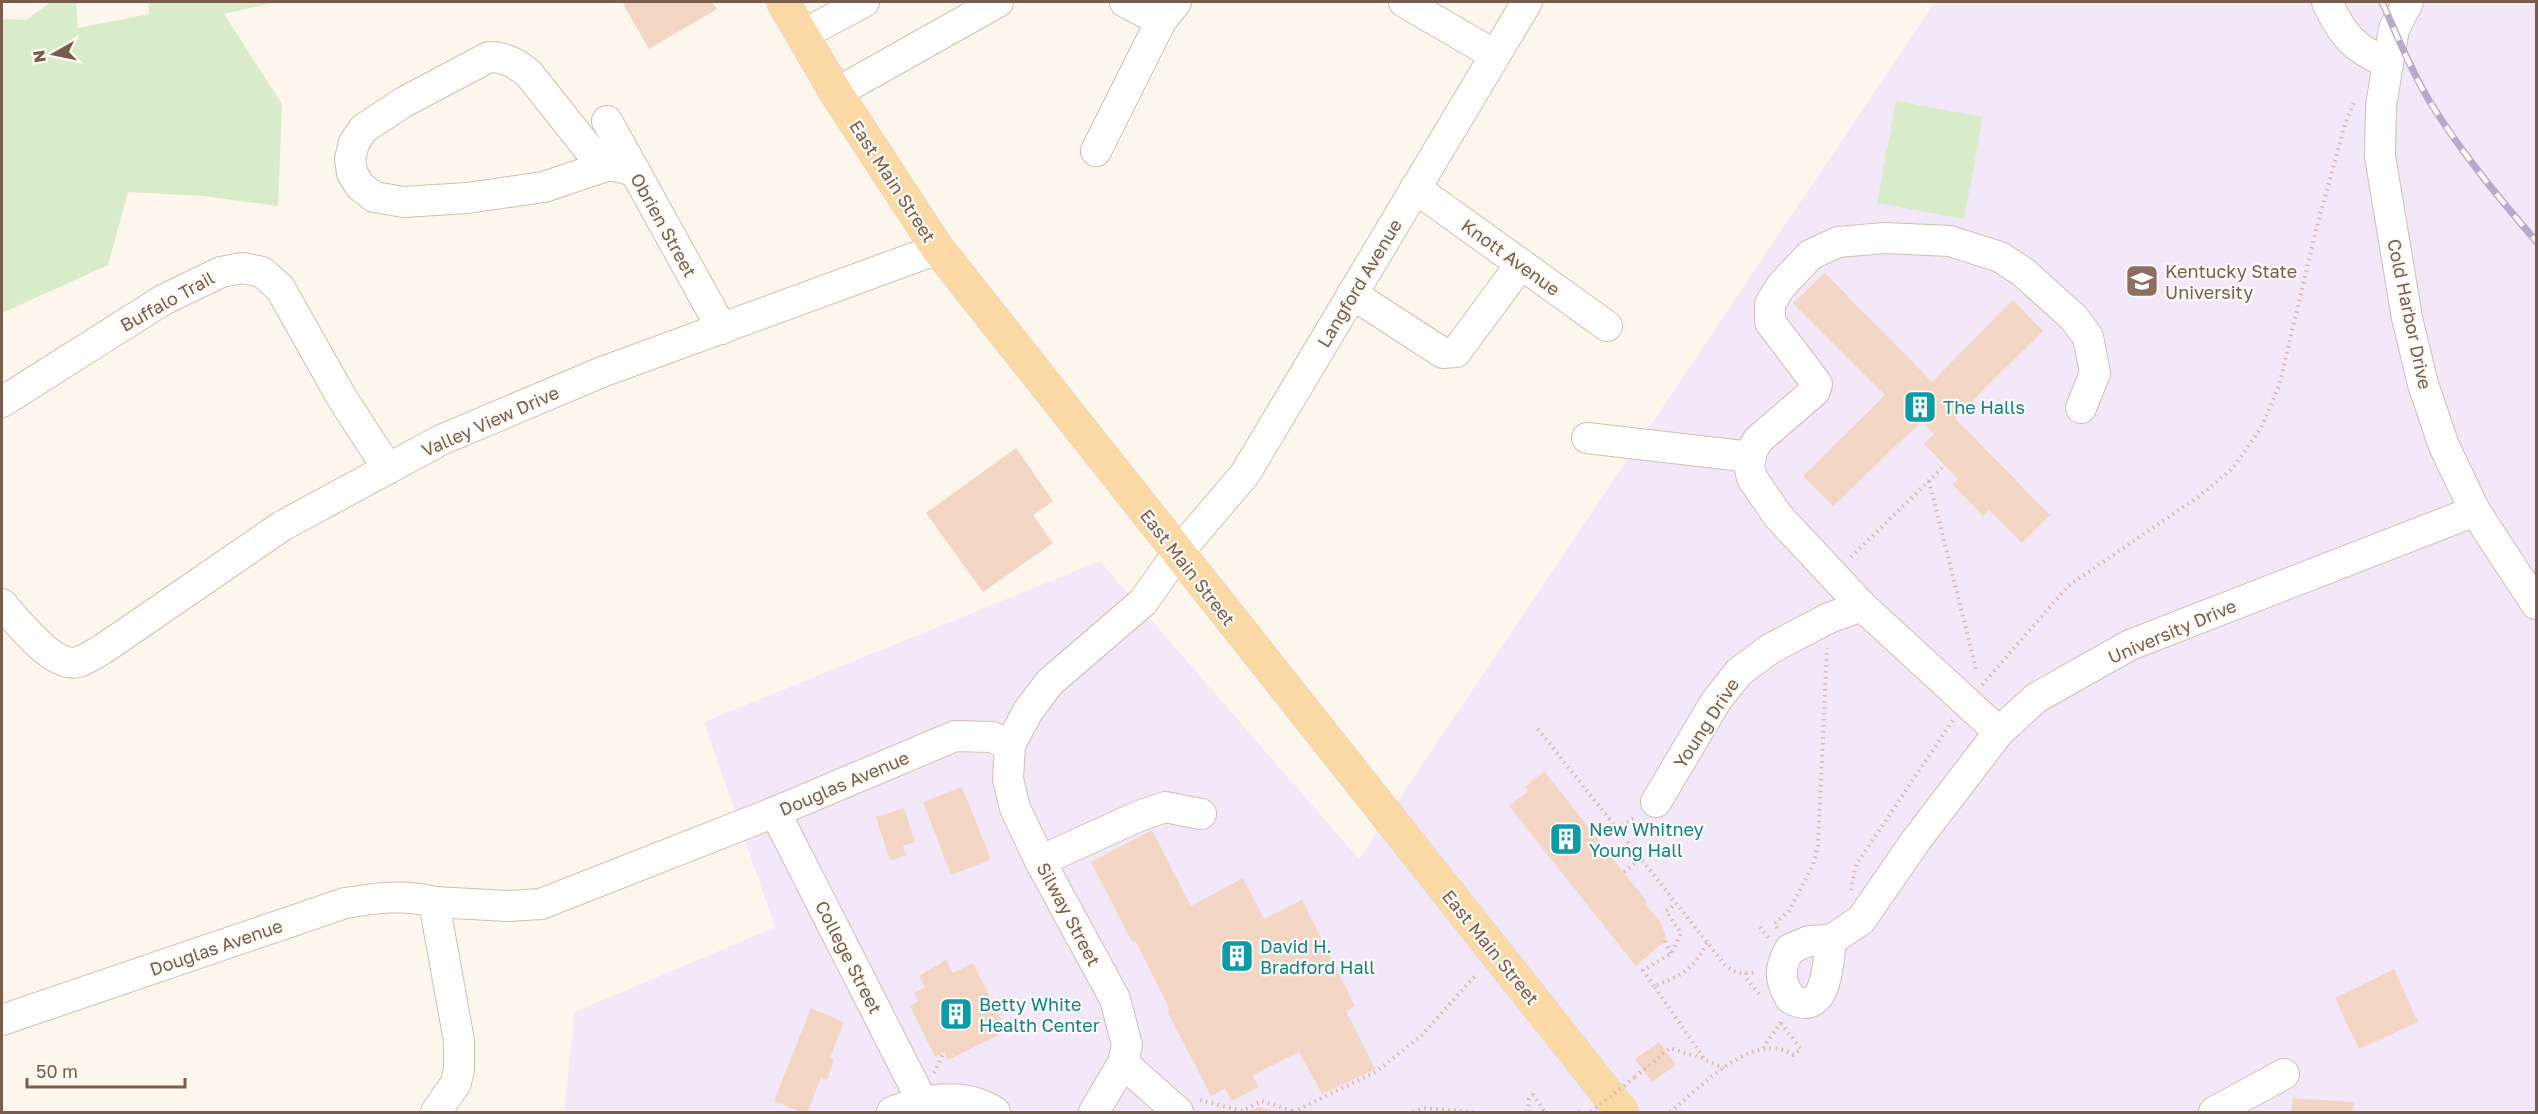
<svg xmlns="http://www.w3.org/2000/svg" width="2538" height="1114" font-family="'Golos Text',sans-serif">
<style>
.education{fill:#f3e8fa}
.green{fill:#d8ecc9}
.building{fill:#f3d5c3}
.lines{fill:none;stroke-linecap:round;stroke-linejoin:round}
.minor-casing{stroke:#d1beb0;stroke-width:32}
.major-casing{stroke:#dad1cd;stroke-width:34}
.path{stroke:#d9b8a5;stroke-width:4;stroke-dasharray:1.5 4.5;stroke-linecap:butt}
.minor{stroke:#fff;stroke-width:30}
.major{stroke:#fbd9a5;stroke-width:33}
.rail-casing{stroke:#b9a8c9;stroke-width:7}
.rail{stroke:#fffaf3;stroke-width:4.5;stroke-dasharray:14;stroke-linecap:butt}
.path-bridge{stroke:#d9b8a5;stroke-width:4;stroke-dasharray:1.5 4.5;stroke-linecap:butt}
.labels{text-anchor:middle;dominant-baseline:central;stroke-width:4.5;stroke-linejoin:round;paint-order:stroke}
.street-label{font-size:18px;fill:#7a5c4d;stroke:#fffaf3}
.education-label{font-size:18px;fill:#785e54;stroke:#fffaf3;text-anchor:start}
.culture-label{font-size:18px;fill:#0d838f;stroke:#fffaf3;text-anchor:start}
</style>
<rect width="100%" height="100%" fill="#fdf6ec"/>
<path class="education" d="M1935,2H2536V1112H564L575,1012L775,927L704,722L1100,561L1359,859Z"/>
<g class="green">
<path d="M51,2H76L78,28L149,14L148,2H277L224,14L282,104L278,206L203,196L128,192L108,265L2,313V19L26,20Z"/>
<path d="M1896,101L1983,117L1964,219L1877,203Z"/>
</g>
<g class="building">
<path d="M622,2H712L717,9L649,49Z"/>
<path d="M1825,273L1932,382L2013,300L2043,331L1955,418L2050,515L2022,543L1989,510L1983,516L1953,485L1958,479L1924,444L1934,434L1922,421L1833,506L1803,476L1885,395L1793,303Z"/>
<path d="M1016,448L1053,501L1033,515L1053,543L983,592L926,513Z"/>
<path d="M1544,771L1648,903L1645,904L1661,923L1665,934V941L1636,966L1509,806L1528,791L1525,787Z"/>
<path d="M962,787L991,860L951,875L923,802Z"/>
<path d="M904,808L915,842L903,846L906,855L890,861L876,817Z"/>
<path d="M1152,830L1191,906L1243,878L1264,919L1302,900L1355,1006L1346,1011L1375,1069L1322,1094L1299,1052L1253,1075L1258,1087L1232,1101L1225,1089L1211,1096L1167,1011L1170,1010L1135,940L1132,942L1091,862Z"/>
<path d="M946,960L953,973L973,963L1003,1022L995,1026L999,1035L948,1060L944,1052L935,1057L910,1006L918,1001L914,993L925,987L919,976Z"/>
<path d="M2394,969L2418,1022L2359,1049L2335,998Z"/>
<path d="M811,1008L844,1022L830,1058L834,1059L827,1080L821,1077L808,1112H802L774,1101Z"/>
<path d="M1659,1042L1676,1065L1652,1082L1635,1059Z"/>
<path d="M2293,1098L2354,1102L2353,1112H2291Z"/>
<path d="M1260,1107L1277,1112H1247Z"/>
</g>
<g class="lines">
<g class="minor-casing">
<g id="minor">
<path d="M1125,2L1161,21"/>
<path d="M1404,2L1495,55"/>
<path d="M2327,2C2342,35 2354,49 2388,63"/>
<path d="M2408,2L2394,29L2388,63L2381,106L2380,156L2407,318L2423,384L2444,446L2475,511L2536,604"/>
<path d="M802,35L864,2"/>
<path d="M836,93L998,2"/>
<path d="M607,121L722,329"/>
<path d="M1096,151L1161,21L1176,2"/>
<path d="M609,165L544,187L467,198L404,202L374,197L360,186L352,173L350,159L354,143L363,129L404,102L489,57C505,57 516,63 529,74L591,152L609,165L635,171"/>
<path d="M1415,188L1607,326"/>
<path d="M1352,294L1443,353L1456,352L1521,264"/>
<path d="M2,402L163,300L221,272L242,268L262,272L280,288L342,398L388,469"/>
<path d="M1587,438L1751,457"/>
<path d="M2,604C17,621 54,669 78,662C86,660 95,653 103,649L282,526L441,440L602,372L938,249"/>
<path d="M1999,732L1862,606L1778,516L1752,478L1749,465L1752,451L1758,440L1815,391L1817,384L1770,322V304L1781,286L1810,255L1838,242L1885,238L1950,241L2000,257L2023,272L2074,318L2088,337L2095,373L2081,408"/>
<path d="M1010,745L1008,779L1015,808L1040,861L1115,999L1127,1045L1123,1063L1094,1112"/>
<path d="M1656,802L1716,701L1739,672L1770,649L1829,618L1862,606"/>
<path d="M775,812L923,1103"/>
<path d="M1040,861L1139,816L1165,807L1201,814"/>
<path d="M434,902L508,906L541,904L775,812L955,736L992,737L1010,745L1028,711L1050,682L1143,602L1177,554L1245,474L1527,2"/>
<path d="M1831,940L1861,920L1917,839L1999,732L2036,698L2130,645L2475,511"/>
<path d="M1831,940C1828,963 1827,1020 1790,998C1779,979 1779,968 1790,949L1809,941Z"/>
<path d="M2,1020L345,903C376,898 404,894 434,902L459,1041V1069L456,1083L436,1112"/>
<path d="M1123,1063L1178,1112"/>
<path d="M892,1112C925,1099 964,1092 995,1112"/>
<path d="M2214,1112L2284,1074"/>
</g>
</g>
<g class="major-casing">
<path id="major" d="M783,2L836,93L938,249L1622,1112"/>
</g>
<g class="path">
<path d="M1929,481L1976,669"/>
<path d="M1851,557L1945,465"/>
<path d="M1982,685L2068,586L2198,497L2233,468L2261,428L2279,386L2316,230L2345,124L2355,100"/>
<path d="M1538,729L1725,965C1735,975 1745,973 1758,972"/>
<path d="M1617,829L1636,816"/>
<path d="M1624,872L1640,859"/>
<path d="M1851,890L1856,865L1953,720"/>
<path d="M1760,927L1769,938"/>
<path d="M1777,928L1774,924L1789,911L1813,865L1818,846L1827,648"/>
<path d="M1665,941L1671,954"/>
<path d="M1707,943C1693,970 1681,976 1654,986L1705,1060L1724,1068"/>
<path d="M1746,973V978L1760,995"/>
<path d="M1654,986L1643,970L1671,954L1681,933L1666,911L1676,904"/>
<path d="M1763,1048L1781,1022"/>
<path d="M934,1073L944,1052"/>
<path d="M1635,1077L1670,1048L1705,1059"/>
<path d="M1200,1100L1242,1111L1262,1101L1295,1112"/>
<path d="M1293,1112L1377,1071L1422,1035L1475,976"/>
<path d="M1413,1112L1423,1108L1473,1112"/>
<path d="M1528,1112L1529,1099L1533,1095L1545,1112"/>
<path d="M1579,1112L1582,1109"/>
<path d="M1670,1112C1698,1090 1754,1028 1793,1055L1801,1049L1780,1022"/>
</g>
<use href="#minor" class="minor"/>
<use href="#major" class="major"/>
<g class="rail-casing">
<path id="rail" d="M2382,2C2397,35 2411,71 2430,102C2461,152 2498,197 2536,241"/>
</g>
<use href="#rail" class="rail"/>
<path class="path-bridge" d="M1591,1112L1635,1077"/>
</g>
<defs>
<g id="university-square" transform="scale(1.725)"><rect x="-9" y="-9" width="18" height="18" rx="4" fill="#8d6e63" stroke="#fffaf3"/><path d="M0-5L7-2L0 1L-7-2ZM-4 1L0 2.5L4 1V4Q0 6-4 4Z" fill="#fff"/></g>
<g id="building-square" transform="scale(1.725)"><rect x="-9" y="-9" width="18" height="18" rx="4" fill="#0f9aa8" stroke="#fffaf3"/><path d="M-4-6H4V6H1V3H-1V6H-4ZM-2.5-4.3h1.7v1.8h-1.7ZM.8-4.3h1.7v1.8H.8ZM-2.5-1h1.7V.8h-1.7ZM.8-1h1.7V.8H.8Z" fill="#fff"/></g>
</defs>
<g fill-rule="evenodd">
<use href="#university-square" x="2142" y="281"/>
<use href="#building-square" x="1920" y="407"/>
<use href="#building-square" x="1566" y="839"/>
<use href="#building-square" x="1237" y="956"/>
<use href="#building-square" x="956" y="1014"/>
</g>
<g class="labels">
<g class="street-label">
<text transform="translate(893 181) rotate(57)">East Main Street</text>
<text transform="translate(664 225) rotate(61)">Obrien Street</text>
<text transform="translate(1511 257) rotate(36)">Knott Avenue</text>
<text transform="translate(1359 283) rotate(-59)">Langford Avenue</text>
<text transform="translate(167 301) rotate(-29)">Buffalo Trail</text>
<text transform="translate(2410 314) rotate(78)">Cold Harbor Drive</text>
<text transform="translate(490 421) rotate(-24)">Valley View Drive</text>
<text transform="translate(1188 567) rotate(52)">East Main Street</text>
<text transform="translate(2172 631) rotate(-23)">University Drive</text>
<text transform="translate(1706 723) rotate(-57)">Young Drive</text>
<text transform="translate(844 783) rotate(-23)">Douglas Avenue</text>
<text transform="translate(1069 914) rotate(62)">Silway Street</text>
<text transform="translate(216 947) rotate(-19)">Douglas Avenue</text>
<text transform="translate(1491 947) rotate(51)">East Main Street</text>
<text transform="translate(849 957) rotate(63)">College Street</text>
</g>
<g class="education-label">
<text x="2165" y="271">Kentucky State<tspan x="2165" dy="21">University</tspan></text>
</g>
<g class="culture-label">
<text x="1943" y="407">The Halls</text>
<text x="1589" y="829">New Whitney<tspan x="1589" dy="21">Young Hall</tspan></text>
<text x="1260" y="946">David H.<tspan x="1260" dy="21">Bradford Hall</tspan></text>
<text x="979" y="1004">Betty White<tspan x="979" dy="21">Health Center</tspan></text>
</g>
</g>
<rect width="2538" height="1114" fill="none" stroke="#7a5c4d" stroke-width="6"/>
<g transform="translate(54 54) rotate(261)" stroke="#fffaf3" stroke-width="4.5" paint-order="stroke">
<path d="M0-4.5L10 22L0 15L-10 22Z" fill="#7a5c4d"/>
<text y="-9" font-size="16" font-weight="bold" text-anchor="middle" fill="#7a5c4d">N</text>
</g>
<path d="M27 1078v9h158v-9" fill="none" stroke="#7a5c4d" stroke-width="3"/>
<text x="36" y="1078" font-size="18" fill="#7a5c4d" stroke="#fffaf3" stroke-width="4.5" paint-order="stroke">50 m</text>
</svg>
